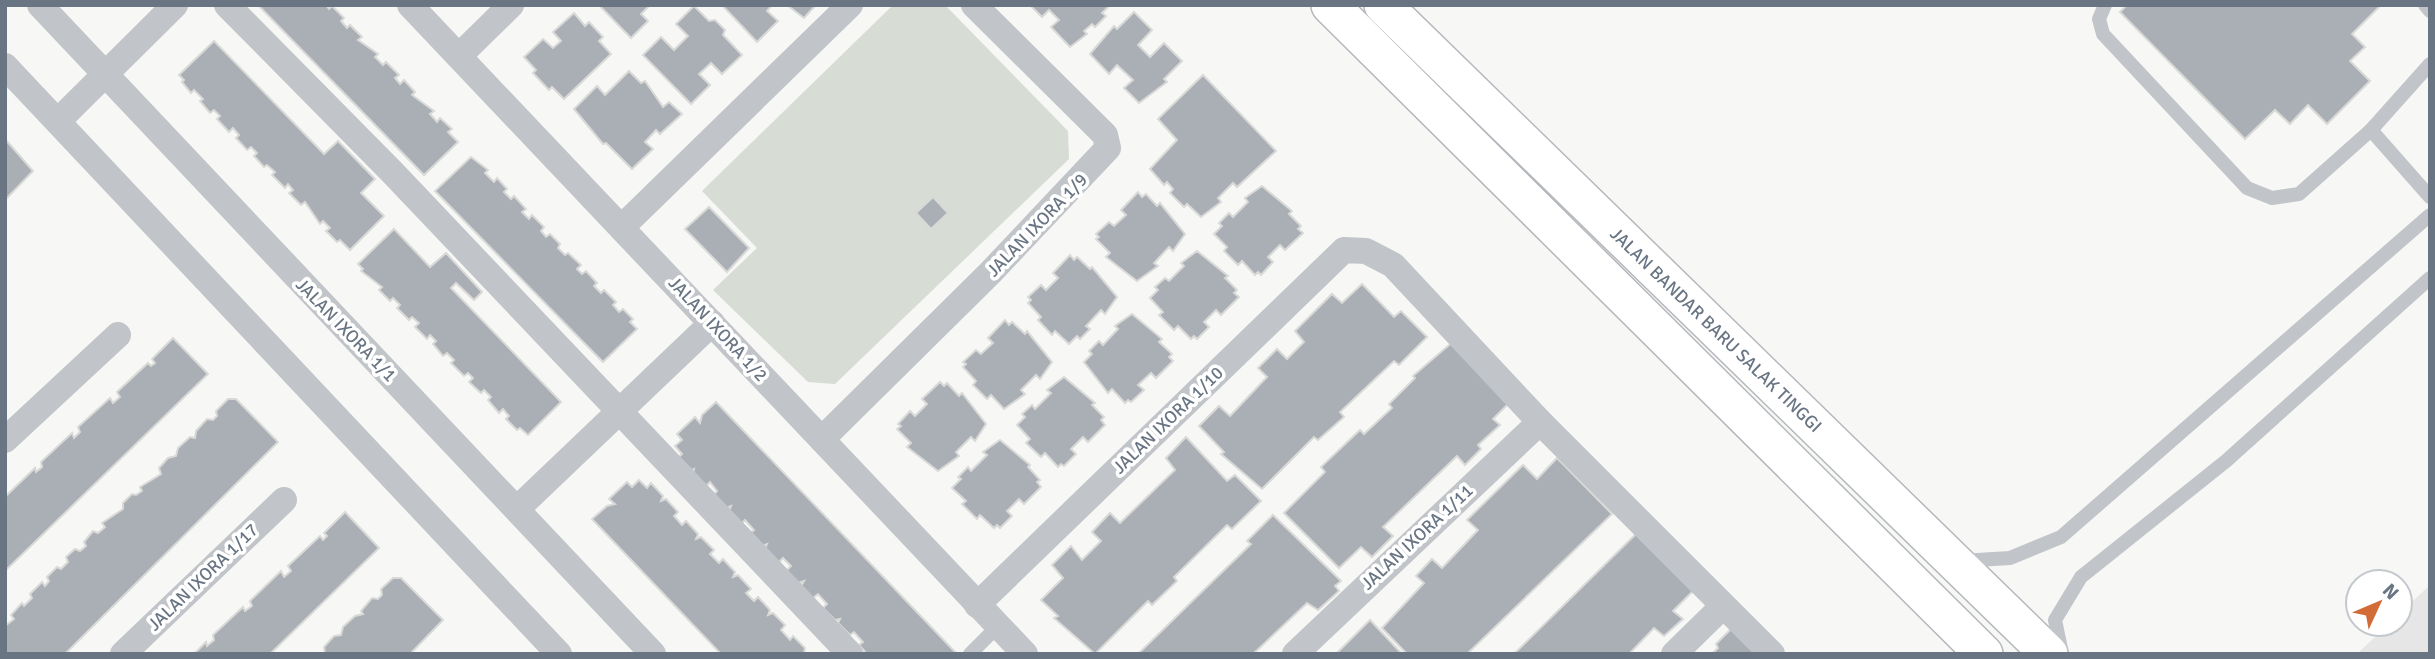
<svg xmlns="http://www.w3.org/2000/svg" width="2435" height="659" font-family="Signika,sans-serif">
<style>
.built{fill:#e5e6e5}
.green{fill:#d7dcd4}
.building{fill:#a9afb5;stroke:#d9d9d7;stroke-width:2}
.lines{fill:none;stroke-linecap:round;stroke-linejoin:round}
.secondary-casing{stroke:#b4b8bc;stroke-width:40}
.service{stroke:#c1c4c8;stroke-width:14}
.minor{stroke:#c1c4c8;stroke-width:26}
.secondary{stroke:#fff;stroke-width:37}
.labels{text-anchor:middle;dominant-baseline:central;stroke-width:7;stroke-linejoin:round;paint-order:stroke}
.street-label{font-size:18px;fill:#697583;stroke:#fff}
</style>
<rect width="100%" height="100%" fill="#f7f7f5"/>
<path class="built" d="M2430,585V654H2357L2389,624H2400V613Z"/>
<path class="green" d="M893,5H945L1068,131L1069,159L835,384L808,382L713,290L757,248L702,191Z"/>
<g class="building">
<path d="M258,5H326L329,9L332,6L344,18L341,21L347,28L350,25L362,37L358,40L378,54L375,57L383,65L386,62L399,75L395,78L400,84L404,80L415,92L412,95L434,111L430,114L437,122L440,118L452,129L448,132L458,142L424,175Z"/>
<path d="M599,5H650L641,14L648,21L631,38Z"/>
<path d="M722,5H772L767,11L778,21L757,42Z"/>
<path d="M787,5H813L814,7L804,18Z"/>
<path d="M1030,5H1110L1102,13L1106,16L1095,27L1092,24L1084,31L1087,34L1070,47L1051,27L1059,20L1049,10L1042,17Z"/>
<path d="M2127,5H2381L2352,34L2365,47L2350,61L2370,81L2327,124L2308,105L2290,124L2275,110L2245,139L2120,12Z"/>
<path d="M694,6L709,21L715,20L725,30L723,35L742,55L722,74L711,63L699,74L710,85L691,104L643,55L661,37L674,50L688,36L676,24Z"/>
<path d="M1134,12L1152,30L1138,45L1150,57L1164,43L1182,61L1164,79L1167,82L1139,103L1124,88L1133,80L1117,65L1109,74L1090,54L1114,26L1117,29Z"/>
<path d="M574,13L585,26L589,22L603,37L599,41L611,54L564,99L552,87L549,90L533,73L536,70L524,57L543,39L553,48L561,41L553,32Z"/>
<path d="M214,41L324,154L338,141L375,179L361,193L384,216L350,250L340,240L337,242L326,231L330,228L323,221L320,224L305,202L301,205L289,193L293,190L288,184L285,188L272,175L275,172L267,165L264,167L254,156L257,153L251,147L247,150L236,138L239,135L233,128L229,132L217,119L220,116L214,110L210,113L200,101L203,99L194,90L191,93L182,82L184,80L179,75Z"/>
<path d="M629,71L641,83L645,81L663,107L669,102L682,114L660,134L656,130L645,142L653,149L632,169L606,143L603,144L574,109L597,86L605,95Z"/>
<path d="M1203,75L1276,151L1237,187L1233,183L1218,198L1221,202L1201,217L1187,204L1184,207L1170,193L1173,189L1167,182L1164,185L1150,169L1177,140L1158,119Z"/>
<path d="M5,139L33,171L5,200Z"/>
<path d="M471,157L488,170L485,173L494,182L497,178L507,189L504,192L511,199L514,196L526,209L522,212L529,219L532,215L544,227L541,231L546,237L550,234L560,244L558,248L565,255L568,253L581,265L577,269L582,274L586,271L597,283L594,286L601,293L604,290L616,302L613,305L619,312L623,309L633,319L630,322L637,329L603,362L435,191Z"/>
<path d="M1262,186L1292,211L1289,214L1301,226L1298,229L1303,233L1285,250L1280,245L1268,257L1273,262L1261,275L1258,272L1255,275L1242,261L1238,265L1224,251L1227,247L1214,234L1222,226L1219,223L1229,213L1233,217L1248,202L1245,198Z"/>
<path d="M1138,192L1142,197L1146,194L1157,206L1160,203L1185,234L1173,251L1169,247L1154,263L1158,266L1137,281L1106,257L1110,253L1096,239L1099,237L1096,234L1109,222L1114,226L1126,215L1121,210Z"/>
<path d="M933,197L948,213L931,229L916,213Z"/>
<path d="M709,207L749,248L727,272L685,229Z"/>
<path d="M394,229L430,267L446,253L482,292L474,300L456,283L451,288L561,402L528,435L520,428L517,430L506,419L509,416L503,409L499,413L488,400L491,397L484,390L481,393L469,382L473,378L468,373L464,376L451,363L454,360L447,353L443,356L433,344L436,341L430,335L427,339L415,327L419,323L412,317L409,320L397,308L400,305L393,298L390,301L379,290L382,287L361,271L363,269L358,264Z"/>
<path d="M1197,251L1228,276L1225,278L1237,290L1234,293L1239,297L1221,315L1216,310L1204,322L1209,327L1197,339L1194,336L1191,339L1178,326L1174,330L1159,315L1163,312L1150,298L1158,290L1155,287L1165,278L1169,281L1184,266L1181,263Z"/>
<path d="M1070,255L1074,260L1077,257L1090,269L1092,267L1117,297L1105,314L1101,310L1086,326L1090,329L1080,339L1077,336L1069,344L1055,331L1052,335L1038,320L1041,317L1028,303L1031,300L1028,297L1041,285L1046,290L1058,278L1053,273Z"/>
<path d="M1362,284L1394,317L1401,311L1427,337L1399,365L1394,361L1340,412L1344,417L1318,440L1314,437L1262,489L1221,454L1224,452L1199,426L1219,406L1230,416L1267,377L1258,368L1277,349L1287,359L1304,342L1295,331L1332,294L1342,303Z"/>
<path d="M1132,314L1162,339L1159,342L1172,354L1169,357L1173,361L1156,378L1151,373L1138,385L1144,390L1131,402L1128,400L1125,403L1112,389L1108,393L1084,362L1092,354L1089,351L1099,341L1103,345L1118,329L1115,326Z"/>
<path d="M1005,320L1009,325L1012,322L1025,334L1027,331L1052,362L1040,379L1036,375L1021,390L1025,394L1004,409L991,395L987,399L973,385L976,381L963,367L966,364L963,362L976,350L981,354L993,343L988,338Z"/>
<path d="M173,338L208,374L5,571V497L35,468L36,472L42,467L41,462L72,433L74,438L80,432L78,427L110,398L113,403L120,397L117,392L148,363L151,366L155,363L152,359Z"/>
<path d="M1456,339L1514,398L1493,419L1500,425L1478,445L1481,449L1465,465L1457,456L1383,527L1393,536L1372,557L1361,547L1339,568L1284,513L1325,472L1321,467L1360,430L1364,434L1392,408L1389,404L1415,378L1413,376Z"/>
<path d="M1064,377L1095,403L1092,405L1104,417L1101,420L1105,425L1088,442L1083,437L1071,449L1076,454L1064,466L1061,464L1058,467L1045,453L1041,457L1026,443L1030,439L1017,425L1025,417L1022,414L1032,405L1035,409L1051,393L1047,390Z"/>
<path d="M940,382L944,386L947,383L959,396L962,393L986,424L975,441L971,437L956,452L959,456L938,471L907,447L911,443L897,429L901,426L898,424L910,411L915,416L927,404L922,399Z"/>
<path d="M228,399H236L278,442L65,654H5V626L14,619L11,615L22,603L24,606L32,598L30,594L42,582L45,586L49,581L47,577L57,567L61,569L68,562L66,557L75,549L80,551L86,546L84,542L93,531L98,533L105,527L102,523L123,509V503L132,494L136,495L142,491L140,487L161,474L159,468L168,458L176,456L178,448L190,437L195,438L196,431L207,419L213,420L217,416L216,411Z"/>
<path d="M716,402L956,653V654H867L859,645L863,642L854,632L850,635L838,623L840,619L835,620L823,608L827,604L818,594L813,598L801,586L804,581L798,583L786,571L791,566L783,558L778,563L765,549L767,544L762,546L750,533L754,530L745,520L741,524L729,511L731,506L726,508L714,495L717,491L710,482L705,487L693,474L694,469L690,471L678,458L682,454L675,446L682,440L677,434L695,417L700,423L702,415Z"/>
<path d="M1186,437L1227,481L1235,475L1261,501L1232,529L1227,525L1174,577L1177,581L1152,605L1148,601L1095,654L1054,618L1058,616L1041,600L1063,578L1052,565L1071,546L1082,560L1101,541L1092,532L1110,513L1120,523L1175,470L1166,458Z"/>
<path d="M1000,440L1030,465L1028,467L1040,480L1037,482L1041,487L1024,504L1019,499L1007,511L1012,516L1000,528L997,525L994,528L980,515L977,519L962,504L966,501L952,488L961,479L958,477L968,467L971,471L987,455L983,452Z"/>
<path d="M1557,458L1612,514L1467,654H1407L1382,628L1424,583L1416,576L1432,559L1442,568L1478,530L1467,520L1523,465L1537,479Z"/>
<path d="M639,480L647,488L651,483L663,496L661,501L666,499L678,512L674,516L682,525L686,521L698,534L696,539L701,537L714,550L710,554L719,563L723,559L735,572L733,577L738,575L751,589L746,593L754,601L758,597L770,610L768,615L773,613L785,625L781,630L790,640L793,636L805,648L804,653L811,654H721L592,519L607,506L615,504L609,499L627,482L632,487Z"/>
<path d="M345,512L379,548L270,654H194L206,642L207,646L214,640L213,635L243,607L245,611L252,606L250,601L281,571L284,577L291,571L288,566L320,536L323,540L327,536L324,533Z"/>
<path d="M1273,515L1341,581L1335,586L1339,591L1318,610L1307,603L1253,654H1138L1251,544L1247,541Z"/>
<path d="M1639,531L1694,590L1673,611L1683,619L1664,636L1654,628L1629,654H1514Z"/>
<path d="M393,578H401L443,620L410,654H325L324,647L334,636L341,635L343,627L355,616L363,614L361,611L372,598L378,599L382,595L381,589Z"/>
<path d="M1370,620L1402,654H1336Z"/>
<path d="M1736,624L1764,654H1712L1718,648L1716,644Z"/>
</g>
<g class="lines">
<g class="secondary-casing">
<g id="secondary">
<path d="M1330,5L1984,654"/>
<path d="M1383,5L2049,654"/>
</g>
</g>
<g class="service">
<path d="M2105,5L2099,19L2103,34L2247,188L2272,198L2299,194L2371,130L2430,64"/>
<path d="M2425,5L2430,11"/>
<path d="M2371,130L2430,197"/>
<path d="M1961,561L2010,558L2061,537L2430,215"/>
<path d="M970,654L999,625"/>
<path d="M2062,654L2055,620L2081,577L2226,461L2430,278"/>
</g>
<g class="minor">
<path d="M40,5L653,654"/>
<path d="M227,5L393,173L850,654"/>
<path d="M410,5L1025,654"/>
<path d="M459,56L511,5"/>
<path d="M5,66L559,654"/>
<path d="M58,121L175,5"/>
<path d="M622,227L850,5"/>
<path d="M822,439L990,273L1108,148L1105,135L974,5"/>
<path d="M5,440L118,335"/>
<path d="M517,509L712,323"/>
<path d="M977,605L1344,250L1366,251L1393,265L1540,422L1772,654"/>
<path d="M123,654L284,500"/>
<path d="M1295,654L1540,422"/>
<path d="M1674,654L1723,606"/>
</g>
<use href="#secondary" class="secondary"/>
</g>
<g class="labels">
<g class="street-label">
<text transform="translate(1037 225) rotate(-46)">JALAN IXORA 1/9</text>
<text transform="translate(718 329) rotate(47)">JALAN IXORA 1/2</text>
<text transform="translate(346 330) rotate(46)">JALAN IXORA 1/1</text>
<text transform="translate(1716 330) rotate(44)">JALAN BANDAR BARU SALAK TINGGI</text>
<text transform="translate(1168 420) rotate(-44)">JALAN IXORA 1/10</text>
<text transform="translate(1417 537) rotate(-43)">JALAN IXORA 1/11</text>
<text transform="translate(203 577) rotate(-44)">JALAN IXORA 1/17</text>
</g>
</g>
<rect width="2435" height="659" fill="none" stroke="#697583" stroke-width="14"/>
<g transform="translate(2379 603) rotate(46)"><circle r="33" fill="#ffffff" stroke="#c3c8cd" stroke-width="2"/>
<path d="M0-5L12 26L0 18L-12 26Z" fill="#d36b39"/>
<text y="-10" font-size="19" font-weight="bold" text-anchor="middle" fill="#697583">N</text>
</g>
</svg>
